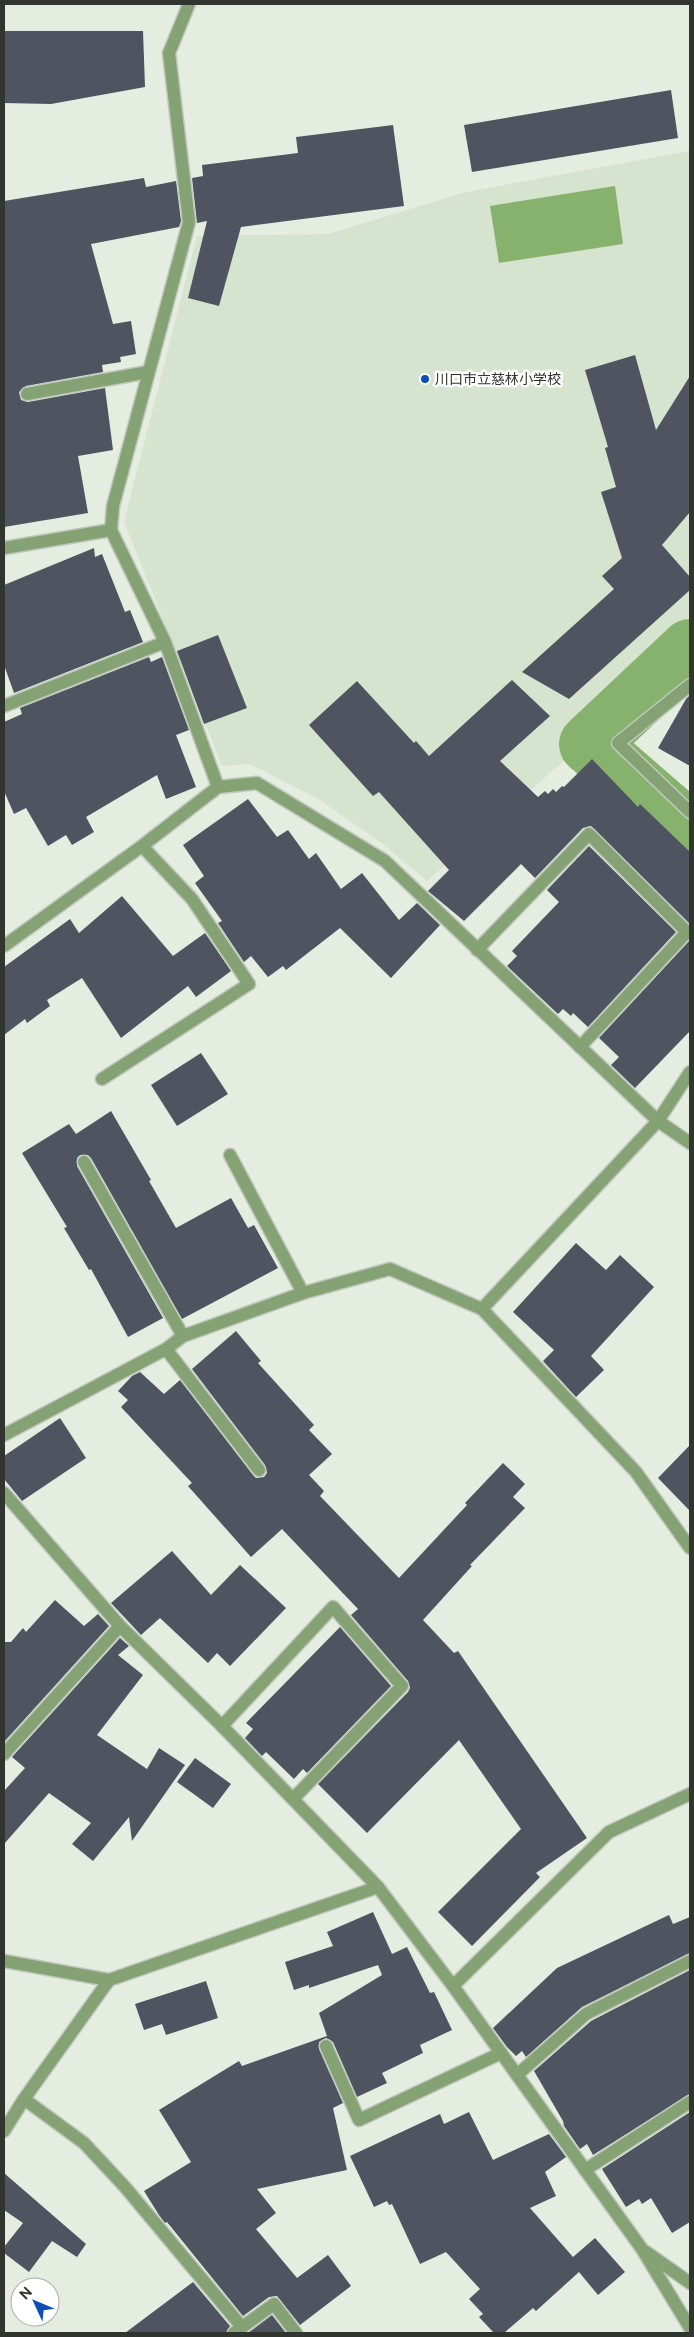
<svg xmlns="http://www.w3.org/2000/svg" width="694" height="2337" font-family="'Public Sans','Noto Sans JP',sans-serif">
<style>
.built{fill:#d6e3cf}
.water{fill:#87b26e}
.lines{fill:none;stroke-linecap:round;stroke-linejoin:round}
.river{stroke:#87b26e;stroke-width:60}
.building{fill:#4f5560}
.service-casing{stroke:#c0c8bd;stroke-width:15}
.minor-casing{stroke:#c0c8bd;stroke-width:15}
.service{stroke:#84a273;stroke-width:12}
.minor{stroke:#84a273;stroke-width:12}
.poi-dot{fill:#0f4db8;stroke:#fff;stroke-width:2}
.labels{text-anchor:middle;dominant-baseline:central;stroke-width:5;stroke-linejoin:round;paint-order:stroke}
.poi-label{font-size:14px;fill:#31342f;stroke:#fff;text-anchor:start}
</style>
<rect width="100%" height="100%" fill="#e4ede0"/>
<path class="built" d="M690,151V637L581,746L427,881L384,845L320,800L250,764L222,766L124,522L197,236L328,234L466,192Z"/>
<path class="water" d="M615,186L623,244L499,263L490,206Z"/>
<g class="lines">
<path class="river" d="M690,649L589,744L673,817L690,824"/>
</g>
<g class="building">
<path d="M4,31H143L145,87L51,104L4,103Z"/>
<path d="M671,90L678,138L472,172L464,125Z"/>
<path d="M393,125L404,206L241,227L219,306L188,298L207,221L197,223L192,178L203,176L202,165L298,153L296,137Z"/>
<path d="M144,178L146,187L176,181L181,221L179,227L91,244L113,324L131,321L136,354L120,357L121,362L102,365L103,372L26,386L19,392L21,400L28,402L105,388L113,450L78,456L88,513L4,527V201Z"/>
<path d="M635,355L656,430L690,376V512L662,545L690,577V590L569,699L522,672L614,589L602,576L622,558L601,492L616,487L605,448L608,447L585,370Z"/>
<path d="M94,548L95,557L102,554L125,612L130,610L143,642L14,693L4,665V585Z"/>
<path d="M218,635L247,708L204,724L177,651Z"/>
<path d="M149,657L151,662L162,657L189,730L176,735L196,787L166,799L157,775L86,817L94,832L72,845L66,835L48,846L26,808L14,814L4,791V722L22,714L20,708Z"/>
<path d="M512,680L550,716L500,761L538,797L545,791L548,794L553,789L556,792L562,786L564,787L592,759L638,807L640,804L690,852V924L591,826L583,828L535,878L521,864L464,921L428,891L449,870L379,792L373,796L309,725L357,681L414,743L416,741L429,756Z"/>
<path d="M690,695V766L658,748L686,699Z"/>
<path d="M248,799L277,837L288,830L309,859L316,853L341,889L362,873L399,920L417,903L440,925L391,978L340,928L286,970L283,966L268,977L251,956L244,962L218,923L222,921L195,883L204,876L183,845Z"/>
<path d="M589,846L676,932L588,1027L573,1013L571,1016L563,1009L558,1014L507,966L517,956L512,951L559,902L547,890Z"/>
<path d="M122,896L173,956L205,933L231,971L196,997L188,986L121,1038L82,978L47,1000L50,1006L27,1023L25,1019L4,1035V967L70,919L79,933Z"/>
<path d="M690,940V1031L635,1088L611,1065L619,1057L599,1038Z"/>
<path d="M201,1053L228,1094L177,1126L151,1085Z"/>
<path d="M111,1111L151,1180L149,1181L176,1228L231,1198L248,1228L254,1225L278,1268L182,1319L91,1158L88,1155H80L77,1158V1166L163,1318L128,1337L91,1269L89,1270L64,1228L67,1227L22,1153L69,1124L76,1134Z"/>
<path d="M576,1243L606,1270L620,1255L654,1287L591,1356L604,1370L576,1397L543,1361L554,1350L513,1312Z"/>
<path d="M236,1331L261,1361L258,1363L314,1425L309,1430L332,1454L309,1475L324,1491L320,1496L399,1578L467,1505L465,1503L503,1463L525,1484L513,1497L525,1508L470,1565L472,1566L423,1620L454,1653L458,1651L587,1838L536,1873L540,1877L472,1946L438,1912L521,1829L459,1740L367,1833L318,1784L408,1692L410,1688L408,1681L351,1615L358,1609L282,1529L251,1557L188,1486L192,1483L121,1407L128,1400L118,1391L132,1376L140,1372L164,1394L180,1380L253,1475L256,1478L264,1477L267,1473L265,1465L192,1369Z"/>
<path d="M60,1418L86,1458L22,1501L4,1479V1456Z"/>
<path d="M690,1445V1511L658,1478Z"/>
<path d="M172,1551L211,1595L240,1565L286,1608L230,1666L217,1653L208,1663L160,1618L141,1635L111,1603Z"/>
<path d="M55,1600L84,1626L98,1614L109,1626L4,1742V1642H11L23,1628L26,1632Z"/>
<path d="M340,1627L391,1686L307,1773L303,1769L294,1779L266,1752L262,1756L245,1738L253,1729L246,1723Z"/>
<path d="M120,1638L129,1646L118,1655L143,1675L97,1735L147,1769L159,1748L185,1765L132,1841L129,1817L93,1861L72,1844L91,1823L49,1793L4,1844V1791L25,1768L12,1757Z"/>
<path d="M195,1758L231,1784L213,1808L177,1782Z"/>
<path d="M373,1912L392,1954L407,1947L430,1993L434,1992L452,2030L420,2045L423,2053L382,2073L387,2083L357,2097L333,2042L326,2038L319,2042V2049L343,2103L333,2108L347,2170L257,2189L276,2213L256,2229L297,2278L328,2255L351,2286L300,2325L277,2296L269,2297L243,2316L167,2222L165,2223L159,2215L144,2191L191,2162L159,2110L239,2061L242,2066L327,2036L319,2013L382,1975L378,1965L309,1988V1985L294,1990L285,1962L333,1946L327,1932Z"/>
<path d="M669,1915L673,1924L690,1917V1953L582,2007L526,2057L522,2051L516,2056L507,2047L493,2028L557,1968Z"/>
<path d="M690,1970V2094L593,2155L587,2144L580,2149L564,2126L563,2121L534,2071L591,2021Z"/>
<path d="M206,1981L218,2018L166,2035L162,2024L144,2030L135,2004Z"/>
<path d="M469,2112L493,2160L549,2134L566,2157L545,2172L556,2196L530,2208L573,2257L595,2238L625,2272L598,2295L579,2272L536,2311L533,2308L504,2333H494L479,2317L483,2314L469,2299L480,2289L446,2252L420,2264L392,2204L389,2205L387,2201L374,2207L350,2156L440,2114L444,2124Z"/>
<path d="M690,2112V2222L672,2233L651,2198L642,2204L639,2199L626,2207L602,2169Z"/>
<path d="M4,2173L86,2244L77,2257L52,2241L29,2272L4,2253V2247L23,2223L4,2210Z"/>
<path d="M193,2282L230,2326L226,2333H125Z"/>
<path d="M272,2315L286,2333H248Z"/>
</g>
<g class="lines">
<g class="service-casing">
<g id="service">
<path d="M27,394L148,372"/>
<path d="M690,685L618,743L690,812"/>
<path d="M102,1079L249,984L192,899L142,846"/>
<path d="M230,1155L303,1293"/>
<path d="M84,1162L183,1336"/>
<path d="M166,1349L259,1470"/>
<path d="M326,2046L359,2120L501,2053"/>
</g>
</g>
<g class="minor-casing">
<g id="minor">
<path d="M189,4L169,53L189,222L113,506L111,530L165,642L218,787"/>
<path d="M4,548L111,530"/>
<path d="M4,706L165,642"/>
<path d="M4,946L142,846L218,787L257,783L385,861L658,1121L690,1143"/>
<path d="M477,950L589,834L687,932L580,1047"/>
<path d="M482,1309L636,1472L690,1548"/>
<path d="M4,1435L166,1349L183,1336L303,1293L390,1269L482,1309L658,1121L690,1072"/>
<path d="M4,1493L120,1626L222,1726L378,1887L453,1986L642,2249L690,2328"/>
<path d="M222,1726L333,1607L402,1686L293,1799"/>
<path d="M4,1754L120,1626"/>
<path d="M4,1961L109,1980L378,1887"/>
<path d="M453,1986L609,1832L690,1794"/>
<path d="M517,2075L586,2014L690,1961"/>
<path d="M24,2099L84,2143L125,2187L242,2327"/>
<path d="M4,2131L24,2099L109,1980"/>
<path d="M585,2170L690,2102"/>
<path d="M646,2252L690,2283"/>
<path d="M234,2333L274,2304L296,2333"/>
</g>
</g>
<use href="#service" class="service"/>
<use href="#minor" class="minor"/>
</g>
<circle class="poi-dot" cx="425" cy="379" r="5"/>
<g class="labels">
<g class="poi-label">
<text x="435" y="379">川口市立慈林小学校</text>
</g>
</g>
<rect width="694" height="2337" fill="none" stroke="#31342f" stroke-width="10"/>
<g transform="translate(35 2302) rotate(314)"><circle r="24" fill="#ffffff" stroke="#adaeac"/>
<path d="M0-4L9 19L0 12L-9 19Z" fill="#0f4db8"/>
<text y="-8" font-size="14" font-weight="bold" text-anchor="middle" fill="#31342f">N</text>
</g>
</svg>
